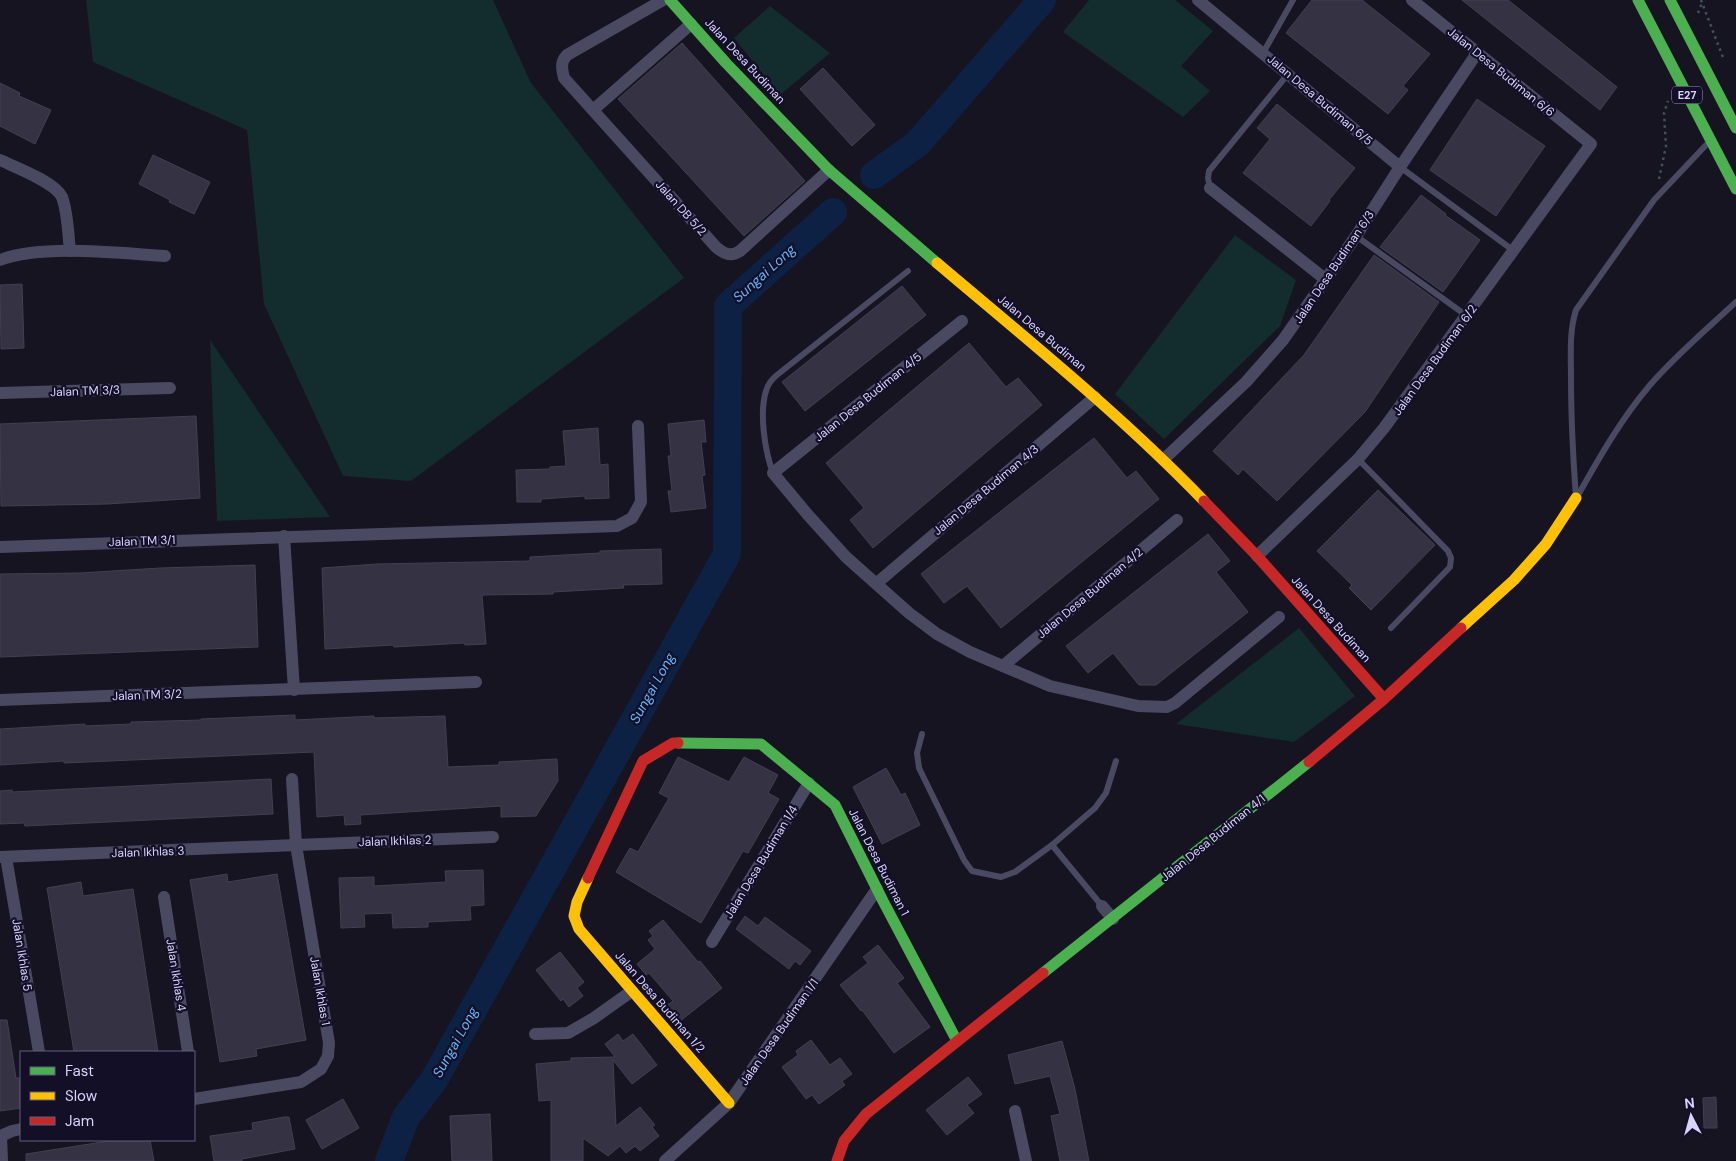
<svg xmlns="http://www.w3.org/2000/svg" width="1736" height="1161" font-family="'DM Sans',sans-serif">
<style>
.green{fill:#132c2d}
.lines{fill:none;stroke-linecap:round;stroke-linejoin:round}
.river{stroke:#0d2144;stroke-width:28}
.building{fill:#343243;stroke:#433f54}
.path{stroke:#44505f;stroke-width:2.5;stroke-dasharray:2.5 4;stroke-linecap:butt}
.lane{stroke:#4a4962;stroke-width:6}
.street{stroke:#4a4962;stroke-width:12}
.fast{stroke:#4caf50;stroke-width:11}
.slow{stroke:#ffc107;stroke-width:11}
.jam{stroke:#c62828;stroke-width:11}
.fast-bridge{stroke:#4caf50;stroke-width:11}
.labels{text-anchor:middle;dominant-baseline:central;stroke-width:4.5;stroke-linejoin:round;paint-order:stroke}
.shield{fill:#130f26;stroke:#9e99be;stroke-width:1}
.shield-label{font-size:11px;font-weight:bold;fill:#d9d4ff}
.street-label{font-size:12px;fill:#d9d4ff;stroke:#130f26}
.water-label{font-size:14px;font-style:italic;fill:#62b6ff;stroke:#130f26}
</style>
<rect width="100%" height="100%" fill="#161421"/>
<g class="green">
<path d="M86,0H493L531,83L684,278L411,481L343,476L264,304L247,130L93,62Z"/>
<path d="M1089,0H1175L1213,31L1181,66L1210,91L1183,117L1063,32Z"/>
<path d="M770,6L830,53L780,95L734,38Z"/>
<path d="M1235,235L1296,280L1280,326L1164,439L1115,394Z"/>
<path d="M210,340L330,517L217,521Z"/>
<path d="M1299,628L1355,696L1294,742L1176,724Z"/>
</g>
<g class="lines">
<g class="river">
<path d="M874,175L918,143L1042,0"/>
<path d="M389,1161L406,1117L434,1080L727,554L728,306L833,212"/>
</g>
</g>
<g class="building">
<path d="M1312,0H1362L1430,54L1403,86L1408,90L1388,114L1286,33Z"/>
<path d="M1462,0H1508L1617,87L1600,110Z"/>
<path d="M682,43L805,181L744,236L618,99Z"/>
<path d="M823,68L875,125L852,146L800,89Z"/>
<path d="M0,83L20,93L19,96L51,110L35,144L0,126Z"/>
<path d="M1477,99L1545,146L1496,216L1430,170Z"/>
<path d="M1277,104L1355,168L1329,200L1330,201L1311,226L1243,173L1270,139L1257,128Z"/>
<path d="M153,155L210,182L194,214L169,202L170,200L139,184Z"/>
<path d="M1421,195L1446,214L1445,215L1480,240L1443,292L1380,247Z"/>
<path d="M1374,255L1439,302L1365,412L1277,501L1243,469L1238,475L1213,451L1304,355Z"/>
<path d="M22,284L24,348L1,349L0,285Z"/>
<path d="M902,286L926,315L805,411L782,382Z"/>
<path d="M969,343L1006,387L1018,378L1042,405L873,548L850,520L864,508L826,463Z"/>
<path d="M196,416L200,498L107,504L1,506L0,424Z"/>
<path d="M704,420L706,442H701L705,475L702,476L706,508L671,512L668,491H672L668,456H671L668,424Z"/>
<path d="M598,428L600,465L608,464L609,498L585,499V496L541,499V502H517L516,470L550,469V467L566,466L563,431Z"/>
<path d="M1094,438L1127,478L1136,471L1159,499L1001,628L967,586L944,603L921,574Z"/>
<path d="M1378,490L1435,545L1371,610L1349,588L1352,585L1317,551Z"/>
<path d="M1208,534L1230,561L1216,572L1248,612L1156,685H1139L1113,653L1088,673L1066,646Z"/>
<path d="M661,549L662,584L623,585L624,588L553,592V594L482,595L486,644L465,645L464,643L394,647L393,645L325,649L322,568L377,564L530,561V557L600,553V551Z"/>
<path d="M255,565L258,647L0,657V574L80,573L161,568Z"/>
<path d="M295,715V720L374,716V718L445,716L448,767L499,765V762L557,759L558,781L536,816L501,817V806L360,815L361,824L345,825L344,815L317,817L314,752L64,763V761L0,765V729L85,724V726L131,724V722L201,720V719Z"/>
<path d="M678,757L729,782L744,757L778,775L768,793L779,799L748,853L743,851L701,923L616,872L630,848L638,852L669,798L659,793Z"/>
<path d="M886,768L901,795L905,793L920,825L882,844L853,787Z"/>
<path d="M271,779L273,814L25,826L24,823L0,824V791L12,790V792Z"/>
<path d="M483,870L484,905L470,906L471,920L428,922V927L393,928L392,913L364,914L365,927L341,928L339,878L374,877V886L446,882L445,871Z"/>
<path d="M227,874L228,882L277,874L306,1040L256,1049L257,1056L220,1062L190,880Z"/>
<path d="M81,882L83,896L133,889L158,1052H74L47,888Z"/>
<path d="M745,916L758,926L765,917L811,951L800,965L795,961L789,969L736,929Z"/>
<path d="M663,920L698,962L700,961L722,988L679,1022L666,1006L673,1001L649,973L646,975L637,964L655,949L648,940L653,936L649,931Z"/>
<path d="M878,945L904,978L897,983L930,1027L894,1053L862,1010L861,1011L840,985L868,963L863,957Z"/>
<path d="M560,952L584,982L577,988L583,996L569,1007L563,999L561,1001L536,970Z"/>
<path d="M0,1020H7L16,1078H21V1108L0,1111Z"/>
<path d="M618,1034L623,1041L633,1034L657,1065L632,1084L613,1060L616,1126L640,1107L655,1125L652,1127L659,1136L640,1151L635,1146L626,1153L620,1146L608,1156L583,1138V1161H551V1100L539,1101L536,1064L571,1061V1058L615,1057L605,1044Z"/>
<path d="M811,1040L830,1065L840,1058L852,1074L842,1081L845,1085L819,1104L812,1095L806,1099L782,1067L798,1055L796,1051Z"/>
<path d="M1062,1041L1075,1089L1089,1161H1060L1051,1116L1060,1114L1050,1076L1015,1084L1008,1055Z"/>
<path d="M968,1077L982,1094L967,1105L974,1113L947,1135L926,1110Z"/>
<path d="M1716,1097L1717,1128H1704L1703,1098Z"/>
<path d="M343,1099L359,1128L322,1149L306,1120Z"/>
<path d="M490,1114L492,1161H452L450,1116Z"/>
<path d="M284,1117H289L295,1149L242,1159V1161H214L210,1136L253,1130L252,1123Z"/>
<path d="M115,1140H150L154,1161H26V1154Z"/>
</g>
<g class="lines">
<g class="path">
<path d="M1701,0L1724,60"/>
<path d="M1698,13L1702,3"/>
<path d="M1659,179L1666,146L1664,113L1668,101"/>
</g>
<g class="lane">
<path d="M1263,53L1293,0"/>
<path d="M1400,167L1514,251"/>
<path d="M1210,188L1208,178L1209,171L1288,74"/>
<path d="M1356,236L1467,316"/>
<path d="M1358,459L1448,551L1451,558L1450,567L1391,628"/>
<path d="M773,473C765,452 759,413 766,391C768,384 772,379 777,375L908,271"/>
<path d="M1576,497C1573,457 1571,418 1571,378C1571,355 1569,332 1576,310L1654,200L1707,144"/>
<path d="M1577,497C1599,458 1621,419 1650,385C1676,355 1707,329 1736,302"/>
<path d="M922,734L917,753L919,768L964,860L972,871L1001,877L1015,872L1052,845L1095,808L1106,793L1116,761"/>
<path d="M1052,845L1102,906"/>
</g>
<g class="street">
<path d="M663,0L567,55C560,62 562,70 564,78L716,247C724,254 731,257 740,251L829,170"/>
<path d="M1198,0L1400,167"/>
<path d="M593,110L691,24"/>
<path d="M0,160C15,167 55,182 62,197C68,214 68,233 70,251"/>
<path d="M1210,188L1325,279"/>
<path d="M0,260C43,244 118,253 165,256"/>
<path d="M962,321L773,473L808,515L846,557L909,613L937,634L970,652L1050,686L1138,706L1167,707L1175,703L1279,617"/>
<path d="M0,393L170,388"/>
<path d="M1164,459L1246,382L1283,340L1356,236L1400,167L1477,53"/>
<path d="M284,536L294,690"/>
<path d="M0,547L617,526L632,518L641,502L638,426"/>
<path d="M1257,556L1358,459L1384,428L1591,144L1412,0"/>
<path d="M877,583L1095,397"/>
<path d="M1003,666L1177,520"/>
<path d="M0,700L476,682"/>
<path d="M0,857L493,837"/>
<path d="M6,857L39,1052"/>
<path d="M164,897L188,1052"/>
<path d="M1102,906L1113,919"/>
<path d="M712,942L809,783"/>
<path d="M535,1034L568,1033L594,1018L632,991"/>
<path d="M194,1099L301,1082L321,1069L328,1056L329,1043L296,845L292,779"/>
<path d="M1015,1111L1026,1161"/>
<path d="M2,1161L1,1136L12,1131L21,1129"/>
<path d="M665,1161L729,1103L877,889"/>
</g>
<g class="fast">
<path d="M670,0L726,63L829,170L937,263"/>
<path d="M678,743L761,744L835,805L883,901L957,1041"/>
<path d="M1043,973L1309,762"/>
</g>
<g class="slow">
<path d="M937,263C1028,340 1121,415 1204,501"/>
<path d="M1461,628L1514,580L1546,544L1576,498"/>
<path d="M588,878L577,902L574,916L579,929L729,1103"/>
</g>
<g class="jam">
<path d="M1204,501L1257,556L1384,699"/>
<path d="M1309,762L1384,699L1461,628"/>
<path d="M588,878L643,761L673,743H678"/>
<path d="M837,1161L844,1141L866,1114L1043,973"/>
</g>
<g class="fast-bridge">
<path d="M1638,0L1736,189"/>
<path d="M1670,0L1736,128"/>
</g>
</g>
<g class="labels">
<rect class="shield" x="1672" y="86.5" width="30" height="17" rx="4"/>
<g class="shield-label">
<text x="1687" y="95">E27</text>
</g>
<g class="street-label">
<text transform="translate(745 61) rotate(47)">Jalan Desa Budiman</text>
<text transform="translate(1501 72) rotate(39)">Jalan Desa Budiman 6/6</text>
<text transform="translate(1320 100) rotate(40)">Jalan Desa Budiman 6/5</text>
<text transform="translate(681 208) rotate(48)">Jalan DB 5/2</text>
<text transform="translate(1334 267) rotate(-56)">Jalan Desa Budiman 6/3</text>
<text transform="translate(1042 333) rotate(40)">Jalan Desa Budiman</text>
<text transform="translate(1435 360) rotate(-54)">Jalan Desa Budiman 6/2</text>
<text transform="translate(85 391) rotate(-2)">Jalan TM 3/3</text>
<text transform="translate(868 397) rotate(-39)">Jalan Desa Budiman 4/5</text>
<text transform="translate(986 490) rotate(-40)">Jalan Desa Budiman 4/3</text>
<text transform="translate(142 541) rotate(-2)">Jalan TM 3/1</text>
<text transform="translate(1090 593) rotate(-40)">Jalan Desa Budiman 4/2</text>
<text transform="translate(1331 619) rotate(48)">Jalan Desa Budiman</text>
<text transform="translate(147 695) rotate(-2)">Jalan TM 3/2</text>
<text transform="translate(1213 838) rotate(-39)">Jalan Desa Budiman 4/1</text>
<text transform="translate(395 841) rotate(-2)">Jalan Ikhlas 2</text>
<text transform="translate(148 852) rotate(-2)">Jalan Ikhlas 3</text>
<text transform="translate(761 862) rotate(-59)">Jalan Desa Budiman 1/4</text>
<text transform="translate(879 862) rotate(63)">Jalan Desa Budiman 1</text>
<text transform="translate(22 955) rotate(81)">Jalan Ikhlas 5</text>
<text transform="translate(176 975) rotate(81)">Jalan Ikhlas 4</text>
<text transform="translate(320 991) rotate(80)">Jalan Ikhlas 1</text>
<text transform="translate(660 1002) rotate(49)">Jalan Desa Budiman 1/2</text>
<text transform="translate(779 1032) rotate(-55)">Jalan Desa Budiman 1/1</text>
</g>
<g class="water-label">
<text transform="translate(764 273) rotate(-42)">Sungai Long</text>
<text transform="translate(652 688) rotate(-61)">Sungai Long</text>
<text transform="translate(455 1042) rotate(-61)">Sungai Long</text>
</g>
</g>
<rect x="20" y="1051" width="175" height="90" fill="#130f26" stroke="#625e7d"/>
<rect x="30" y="1067" width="25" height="8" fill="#4caf50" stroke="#625e7d"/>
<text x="65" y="1076" font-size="15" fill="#d9d4ff">Fast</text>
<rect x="30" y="1092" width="25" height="8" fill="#ffc107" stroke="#625e7d"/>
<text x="65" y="1101" font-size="15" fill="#d9d4ff">Slow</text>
<rect x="30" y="1117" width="25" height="8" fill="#c62828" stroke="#625e7d"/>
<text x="65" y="1126" font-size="15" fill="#d9d4ff">Jam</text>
<g transform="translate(1691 1116) rotate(354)" stroke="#130f26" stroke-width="4" paint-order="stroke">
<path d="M0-4L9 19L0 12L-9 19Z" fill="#d9d4ff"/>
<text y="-8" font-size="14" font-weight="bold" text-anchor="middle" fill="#d9d4ff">N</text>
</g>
</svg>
